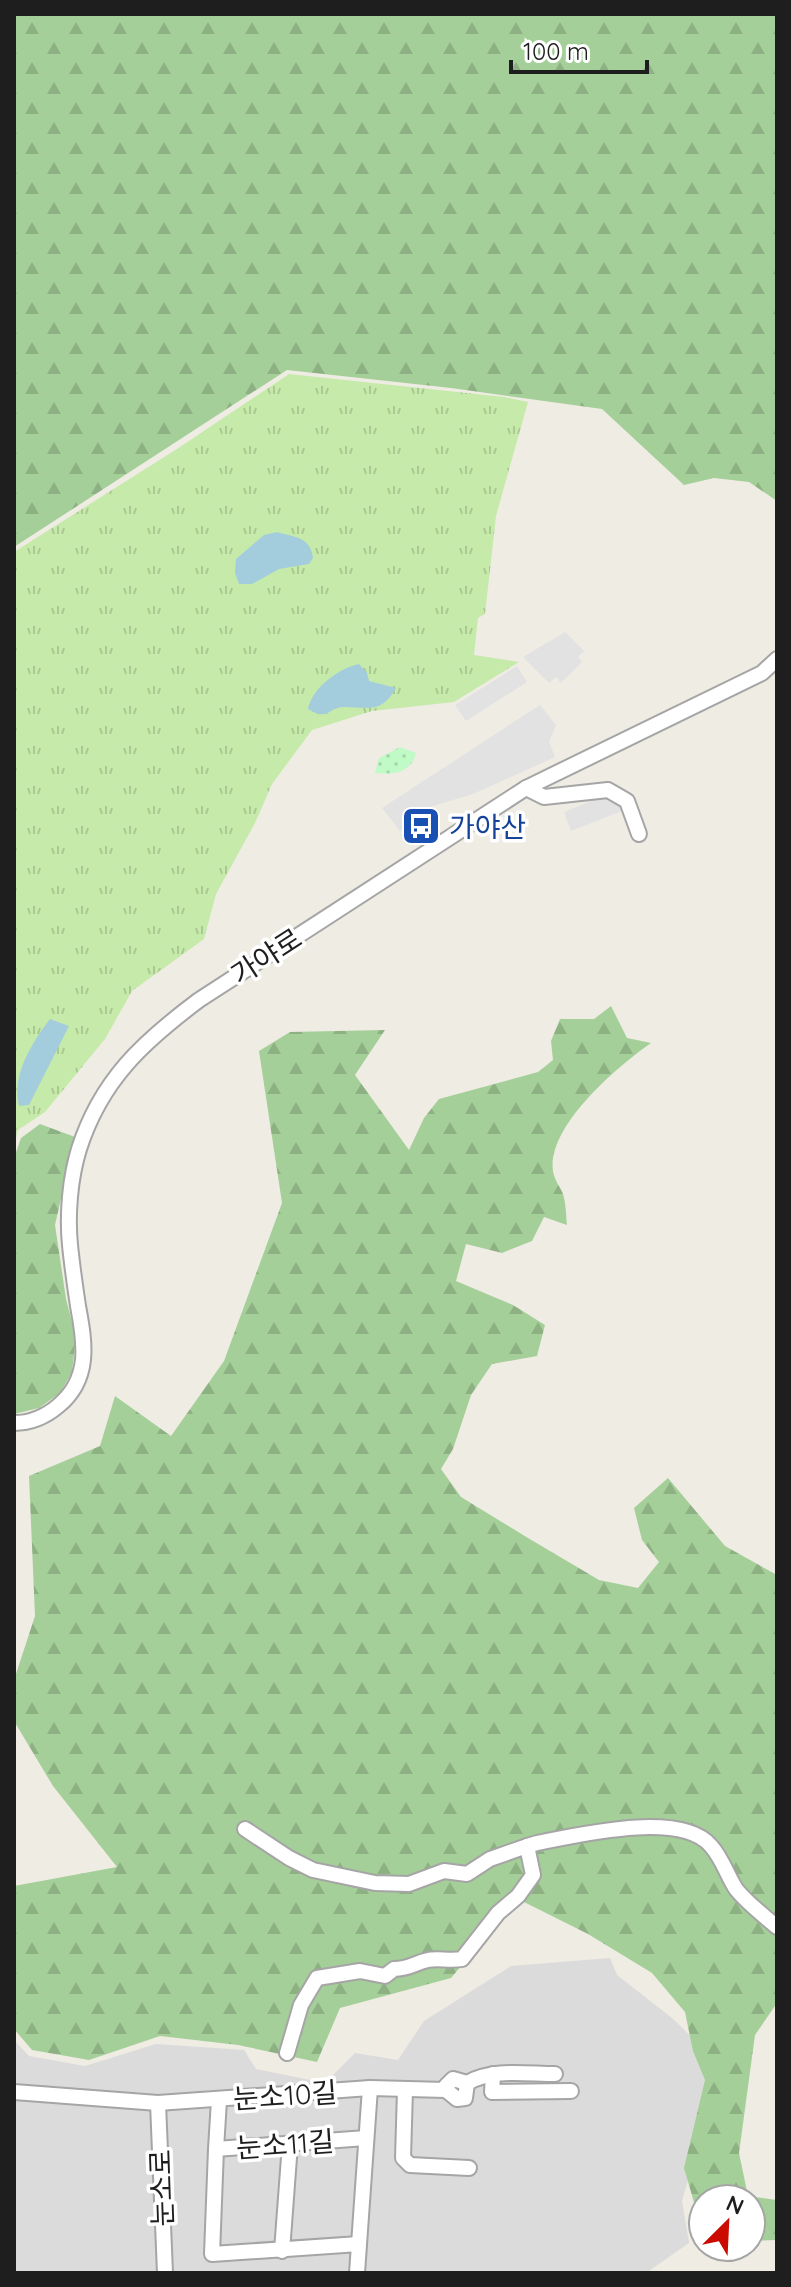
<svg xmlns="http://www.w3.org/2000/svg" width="791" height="2287" font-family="Quicksand,'Noto Sans KR',sans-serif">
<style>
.residential{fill:#dcdbdb}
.grass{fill:url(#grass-tufts)}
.forest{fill:url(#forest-firs)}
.park{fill:url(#park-dots)}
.parking{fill:#e2e2e2}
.water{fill:#a3cddd}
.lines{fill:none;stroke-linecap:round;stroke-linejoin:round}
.minor-casing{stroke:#a5a5a5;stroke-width:18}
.minor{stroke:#fff;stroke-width:14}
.labels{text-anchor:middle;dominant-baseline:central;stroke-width:7;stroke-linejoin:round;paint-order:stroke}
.transit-label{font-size:28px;fill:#164399;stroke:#fff;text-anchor:start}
.street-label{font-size:28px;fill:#1e1e1e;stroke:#fff}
</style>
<defs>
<pattern id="grass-tufts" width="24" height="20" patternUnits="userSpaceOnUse" patternTransform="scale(2)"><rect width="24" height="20" fill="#c6eaa9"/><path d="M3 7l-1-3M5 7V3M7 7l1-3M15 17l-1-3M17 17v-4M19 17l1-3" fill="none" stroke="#aac891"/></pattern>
<pattern id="forest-firs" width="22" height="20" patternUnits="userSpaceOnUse" patternTransform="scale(2)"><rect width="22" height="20" fill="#a5cf98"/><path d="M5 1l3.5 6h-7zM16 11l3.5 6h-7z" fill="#8eb183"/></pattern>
<pattern id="park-dots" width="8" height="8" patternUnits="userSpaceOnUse" patternTransform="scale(2)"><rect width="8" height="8" fill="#c0fac7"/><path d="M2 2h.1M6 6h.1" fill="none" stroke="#a5d6aa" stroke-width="1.8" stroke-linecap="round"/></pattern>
</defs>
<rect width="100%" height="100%" fill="#efece4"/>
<path class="residential" d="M610,1958L617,1975L672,2018L703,2048L714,2089L682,2201L689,2243L646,2273H14V2040L29,2056L85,2066L156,2044L244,2050L256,2069L325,2083L355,2053L398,2060L424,2021L511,1966Z"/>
<path class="grass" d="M289,374L504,397L528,402L496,516L485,614L478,618L474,655L519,662L454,702L372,711L312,730L272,784L255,823L216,894L204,939L132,991L105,1039L45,1112L18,1130L14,1145V552L180,447Z"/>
<g class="forest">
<path d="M14,14H777V501L749,482L714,478L684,485L602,409L451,388L287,370L14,547Z"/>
<path d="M611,1006L627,1038L651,1043C618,1066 547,1126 553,1171C554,1179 560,1187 563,1194C566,1204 566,1215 567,1225L544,1217L532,1241L502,1253L466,1244L456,1281L513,1305L545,1325L537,1356L492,1364L471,1395L453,1449L441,1469L461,1497L528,1538L599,1580L638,1588L659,1562L642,1540L634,1508L668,1478L725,1546L777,1575V2003L755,2035L739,2153L748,2196L777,2200V2240L751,2241V2199H703V2220L698,2216L684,2168L705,2080L693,2051L685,2012L652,1973L588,1934L518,1899L451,1978L340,2008L317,2062L238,2045L160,2036L89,2060L32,2050L14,2029V1886L117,1867L53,1786L14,1721V1680L35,1616L29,1476L100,1446L115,1396L171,1436L224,1361L282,1203L259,1051L290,1032L385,1030L355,1075L409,1150L424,1118L439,1099L538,1072L553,1060L551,1041L560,1019H594Z"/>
<path d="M40,1124L75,1137L55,1225L66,1299L76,1338L72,1372L60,1393L39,1408L14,1414V1158L21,1138Z"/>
</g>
<path class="park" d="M400,747L416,753C411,773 394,775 375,773L379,758Z"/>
<g class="parking">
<path d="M565,632L584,651L578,657L582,662L561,683L556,677L549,683L523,657Z"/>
<path d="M517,666L527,682L466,721L455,705Z"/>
<path d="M540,705L556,725L549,742L555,757L473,794L426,808L400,831L382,808Z"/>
<path d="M614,792L622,811L571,831L564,812Z"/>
</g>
<g class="water">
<path d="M277,532C294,537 311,537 313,558L309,564L279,569L252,584H239L235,573L236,559L264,535Z"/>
<path d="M359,664L367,673L369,681L396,688C381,714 369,707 344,707C328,707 329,722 308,709C312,688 339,668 359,664Z"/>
<path d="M50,1019L69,1026L29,1105L19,1106C11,1075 32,1043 50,1019Z"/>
</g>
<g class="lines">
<g class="minor-casing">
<g id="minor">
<path d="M526,788L544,797L608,790L627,801L639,834"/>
<path d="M14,1423C31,1423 45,1417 58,1406C91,1379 85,1343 78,1306C75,1286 72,1265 70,1245C67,1215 70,1178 79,1149C101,1080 143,1042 199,1000L526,788L762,673L777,659"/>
<path d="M245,1829L289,1858L313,1870L375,1883L409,1884L444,1871L467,1874L490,1859L527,1846"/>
<path d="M287,2053L301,2005L317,1978L360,1971L385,1976L394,1969C410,1969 414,1963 428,1960C437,1958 451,1961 462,1959L498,1913L518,1896L533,1875L527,1846L537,1843C578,1835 681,1810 711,1846C722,1858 727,1875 736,1889C747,1903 763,1915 777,1927"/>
<path d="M493,2074L492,2092L571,2091"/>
<path d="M467,2083C492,2068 527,2074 555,2074"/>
<path d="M405,2090L403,2158L410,2165L469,2168"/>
<path d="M14,2092L158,2103L370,2088L446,2090L457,2099L465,2098L467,2083L453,2079L446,2086V2090"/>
<path d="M158,2103L165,2273"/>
<path d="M216,2149L219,2100"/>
<path d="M359,2244L212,2254L216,2149L366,2138"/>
<path d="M282,2251L290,2144"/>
<path d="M357,2273L370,2088"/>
</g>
</g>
<use href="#minor" class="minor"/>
</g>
<defs>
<g id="bus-square" transform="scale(2)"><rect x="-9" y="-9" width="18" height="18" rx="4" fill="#1a4fb4" stroke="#fff"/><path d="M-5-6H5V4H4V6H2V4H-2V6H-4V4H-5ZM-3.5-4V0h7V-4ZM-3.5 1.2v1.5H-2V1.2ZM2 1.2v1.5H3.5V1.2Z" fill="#fff"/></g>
</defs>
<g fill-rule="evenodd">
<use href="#bus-square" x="421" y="826"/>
</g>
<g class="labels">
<g class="transit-label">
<text x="449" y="826">가야산</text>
</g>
<g class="street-label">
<text transform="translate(266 956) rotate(-33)">가야로</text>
<text transform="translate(285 2095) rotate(-4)">눈소10길</text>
<text transform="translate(285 2144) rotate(-4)">눈소11길</text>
<text transform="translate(161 2188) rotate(-92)">눈소로</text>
</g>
</g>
<rect width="791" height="2287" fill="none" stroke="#1e1e1e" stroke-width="32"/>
<g transform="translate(727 2223) rotate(24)"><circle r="38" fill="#ffffff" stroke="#a5a5a5" stroke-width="2"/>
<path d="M0-6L14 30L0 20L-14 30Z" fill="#cb0a00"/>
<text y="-12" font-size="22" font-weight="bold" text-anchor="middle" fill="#1e1e1e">N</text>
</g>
<path d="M511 60v12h136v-12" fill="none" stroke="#1e1e1e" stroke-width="4"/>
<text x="523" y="60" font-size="24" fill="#1e1e1e" stroke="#ffffff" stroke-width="6" paint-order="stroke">100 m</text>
</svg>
